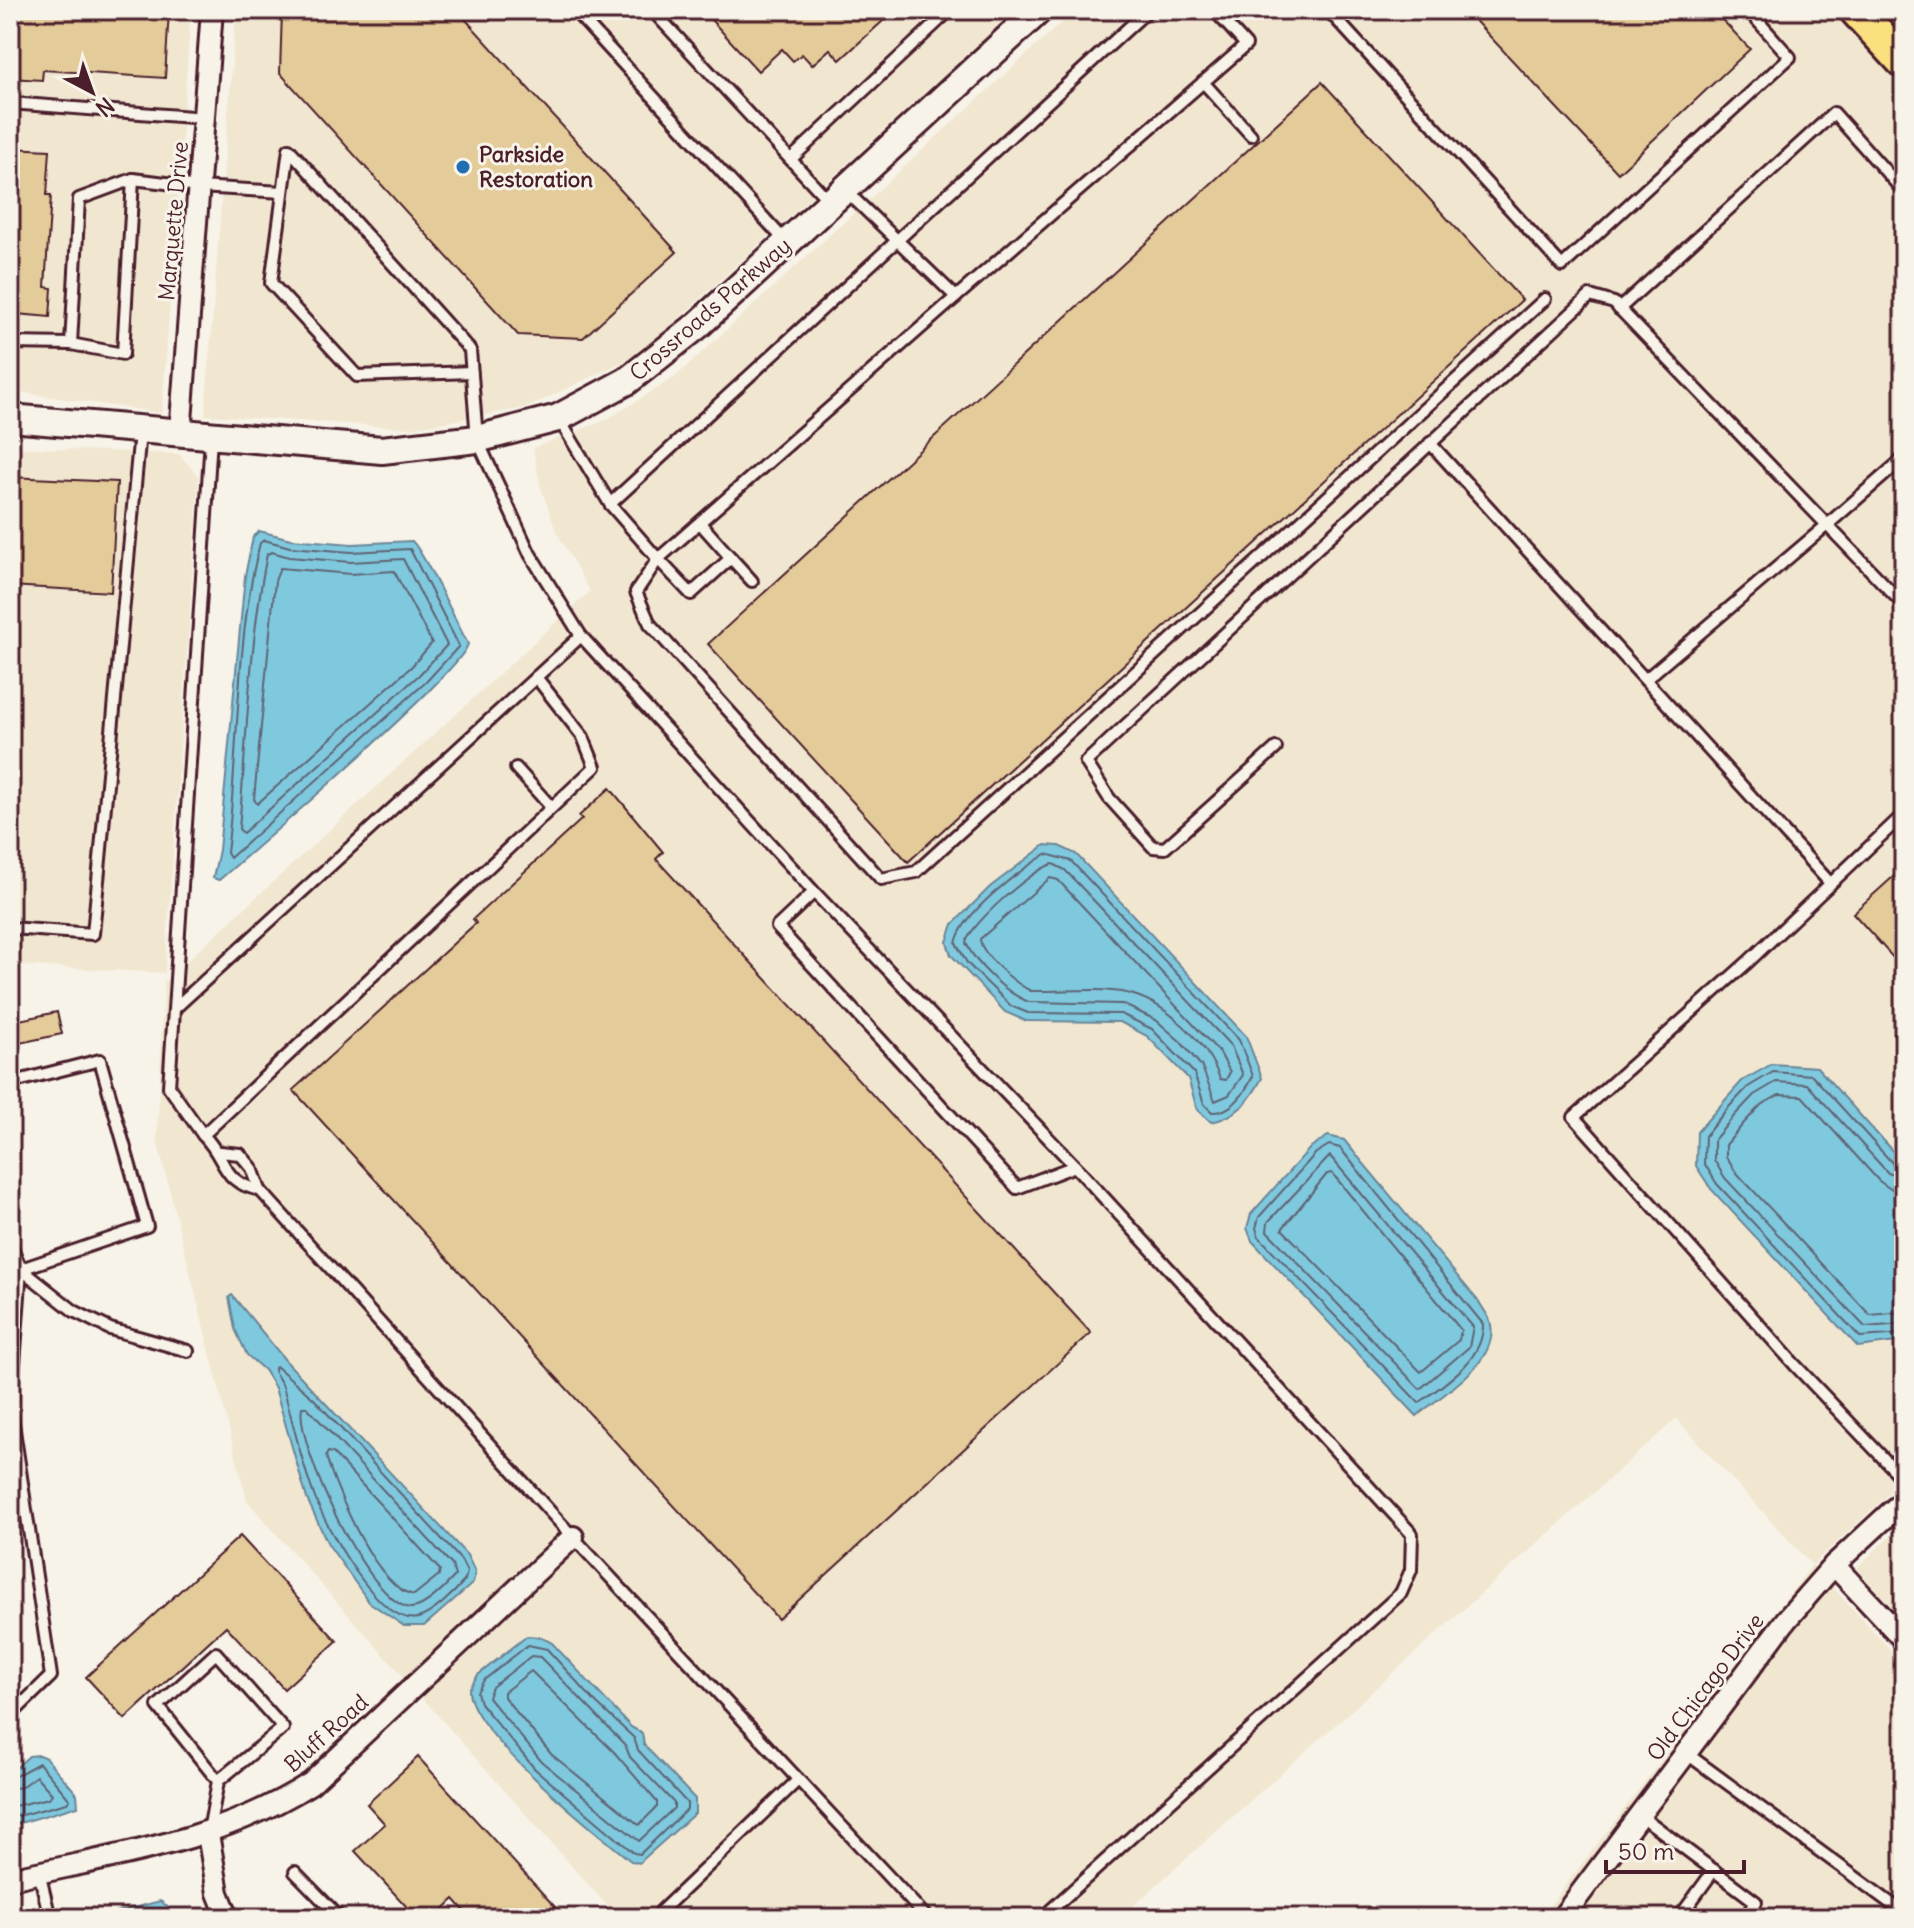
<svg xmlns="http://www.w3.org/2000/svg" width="1914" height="1928" font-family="Delius,sans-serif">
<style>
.built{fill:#f1e7d1}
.water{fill:#7fc9df;stroke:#6a8597;stroke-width:2}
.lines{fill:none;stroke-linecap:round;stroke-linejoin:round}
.shore{stroke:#5f6373;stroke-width:2}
.building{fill:#e4cb9a;stroke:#4a1f2b;stroke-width:2}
.service-casing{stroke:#4a1f2b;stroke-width:16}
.minor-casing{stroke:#4a1f2b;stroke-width:26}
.tertiary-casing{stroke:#4a1f2b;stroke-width:32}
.primary-casing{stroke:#4a1f2b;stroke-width:38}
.service{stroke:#f7f3e8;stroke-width:10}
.minor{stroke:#f7f3e8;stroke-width:20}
.tertiary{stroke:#f7f3e8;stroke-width:26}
.primary{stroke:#fbe080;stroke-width:32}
.poi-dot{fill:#1f6fb2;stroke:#f7f3e8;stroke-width:3}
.labels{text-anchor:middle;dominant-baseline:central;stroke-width:6;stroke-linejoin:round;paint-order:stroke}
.poi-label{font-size:22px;font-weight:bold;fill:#4a1f2b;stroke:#f7f3e8;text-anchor:start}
.street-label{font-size:22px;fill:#4a1f2b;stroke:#f7f3e8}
</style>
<rect width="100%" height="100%" fill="#f7f3e8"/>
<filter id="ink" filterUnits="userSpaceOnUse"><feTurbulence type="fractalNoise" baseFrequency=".0125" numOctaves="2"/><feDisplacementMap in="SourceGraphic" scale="16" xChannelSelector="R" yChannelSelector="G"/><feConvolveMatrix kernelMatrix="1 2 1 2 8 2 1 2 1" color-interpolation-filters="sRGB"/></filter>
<g filter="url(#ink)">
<g class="built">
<path d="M10,10H191L162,413L10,391Z"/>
<path d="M236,10H1015L641,353L526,408L410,428L205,415Z"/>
<path d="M1075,10H1846L1904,73V1480L1812,1565L1904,1664V1918H1540L1812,1565L1676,1419L1120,1918H618L247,1501L157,1140L164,982L590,591L556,531L540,485L533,448L606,420L674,378Z"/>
<path d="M10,447L179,454L199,477L165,973L10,965Z"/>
<path d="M1904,1523V1620L1856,1568Z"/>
</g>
<g class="water">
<path d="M259,531L291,539L352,544L412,541C424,552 457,624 468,644C461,672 255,849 219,880L213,878L219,850L245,576L253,537Z"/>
<path d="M1045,845L1059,846L1076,854L1246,1036L1262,1078C1250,1101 1237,1117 1211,1122L1197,1109L1188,1078L1147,1036L1120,1022L1026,1021L1005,1012L951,955L947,942L953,924L990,887Z"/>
<path d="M1772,1064L1817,1067L1904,1164V1341L1858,1347L1711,1189L1696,1166L1697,1132L1742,1081Z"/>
<path d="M1328,1136L1344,1140L1479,1302C1483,1309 1490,1317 1491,1325C1498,1363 1442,1394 1417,1416L1252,1241L1247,1228L1251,1214L1311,1147Z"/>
<path d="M232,1295L285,1360L467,1555L475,1572L473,1583L424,1626H404L369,1602L328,1544L307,1499L275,1388L264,1370L247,1355L235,1329L229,1297Z"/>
<path d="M527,1636L541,1637L552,1643L631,1727L642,1733L644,1745L695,1799V1813L639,1863L631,1861C597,1833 467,1730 469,1689L478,1675Z"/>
<path d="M39,1755L46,1758L77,1794L78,1806L10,1826V1773L29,1756Z"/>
<path d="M160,1901L167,1906L172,1918H95Z"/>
</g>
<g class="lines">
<g class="shore">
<path d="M264,540L290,547L351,552L410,549L459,646L426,682L230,858L227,853C239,755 235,638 260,543Z"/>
<path d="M272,552L289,557L351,562L403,559L447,645L419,675L243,833L239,829C247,738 249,644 267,554Z"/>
<path d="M280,568L351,574L394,571L432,643L411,667L257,804L254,799L275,581Z"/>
<path d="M1046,854L1071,861L1239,1040L1253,1076C1245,1093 1232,1113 1212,1112L1204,1104L1194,1073L1152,1029L1121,1014L1028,1013L1011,1006L967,963L956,943C963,912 1019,871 1046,854Z"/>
<path d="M1053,864L1065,870L1231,1046L1243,1075L1229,1095L1215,1101L1202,1067L1180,1041L1156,1020L1122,1004L1029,1002C1007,994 976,965 966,943C970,924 1034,868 1053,864Z"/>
<path d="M1050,878L1058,880L1220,1053L1230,1072L1226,1080L1220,1079C1207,1042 1165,1001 1126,993C1096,987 1062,992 1031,991C1016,984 981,955 980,939Z"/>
<path d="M1329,1145L1340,1148L1483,1324C1484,1360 1445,1383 1419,1403L1259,1237L1256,1228L1259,1217L1316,1153Z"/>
<path d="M1330,1156L1473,1327L1469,1347L1420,1389L1267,1231L1268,1222Z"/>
<path d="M1904,1169L1895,1166L1812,1075L1773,1072L1748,1087L1727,1109L1705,1136L1704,1163L1717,1184L1860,1337L1904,1334"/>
<path d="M1332,1173L1461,1330L1459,1340L1421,1372L1282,1229L1327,1174Z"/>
<path d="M1904,1179L1888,1173L1807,1084L1776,1082L1754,1095L1735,1115L1714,1140V1160L1725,1178L1865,1327L1904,1324"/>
<path d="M1904,1191L1889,1188L1879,1181L1802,1096L1779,1095L1761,1105L1744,1123L1726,1145V1157L1735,1171L1870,1315L1904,1312"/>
<path d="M276,1366L314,1399L461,1560L467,1572L465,1580C455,1592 433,1614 418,1618C379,1626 327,1528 315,1498C301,1462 293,1422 283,1386L274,1371Z"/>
<path d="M302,1407H307L452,1565L455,1576C447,1585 423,1610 410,1608C368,1602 295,1445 302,1407Z"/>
<path d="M328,1452L333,1453L440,1570L439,1575L414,1595C377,1589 336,1490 326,1456Z"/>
<path d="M528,1645L547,1649L597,1704L634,1738L638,1750L687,1803V1809L640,1854L634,1853L535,1769L480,1703L477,1692L484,1680Z"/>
<path d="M531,1656L540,1657L625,1745L630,1757L674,1803V1808L639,1841L542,1762L488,1697L492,1687Z"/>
<path d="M531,1671L614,1752L657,1802V1807L639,1825L551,1754L504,1697V1692Z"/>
<path d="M10,1779L39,1763L70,1800L67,1803L10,1818"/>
<path d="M10,1789L21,1787L36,1776L52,1794L49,1798L10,1807"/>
</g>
</g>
<g class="building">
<path d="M10,10H169L165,78L43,70L42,80L10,78Z"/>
<path d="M282,10H457L677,252L583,338L518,335L280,73Z"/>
<path d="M702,10H895L840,60L830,49L812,65L802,54L793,61L782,49L758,71Z"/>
<path d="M1465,10H1713L1750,49L1618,173Z"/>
<path d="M1322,82L1522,300L908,862L708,644Z"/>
<path d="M10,148L50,150L47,195H51L45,287L52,288L50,317L17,314L18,309H10Z"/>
<path d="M10,477L117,482L111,592L10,586Z"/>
<path d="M610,788L663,852L656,859L1091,1333L778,1619L293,1090L476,923L473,919L582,819L579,816Z"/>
<path d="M1904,867V970L1853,913Z"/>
<path d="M57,1012L62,1034L10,1045V1022Z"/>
<path d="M240,1536L337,1641L284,1689L226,1626L125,1719L86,1677Z"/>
<path d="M418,1757L555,1907L543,1918H471L454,1899L434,1918H417L355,1851L385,1824L367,1804Z"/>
</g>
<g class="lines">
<g class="service-casing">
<g id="service">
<path d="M574,10L786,242"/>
<path d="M652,10L829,201"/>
<path d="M1328,10L1562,266L1790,57L1748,10"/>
<path d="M1203,82L1251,135"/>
<path d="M10,103L205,118"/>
<path d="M791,159L950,10"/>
<path d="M956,297L1246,45L1214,10"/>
<path d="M1619,309L1834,113L1904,192"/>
<path d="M10,343L71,344L79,199L133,179L199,187L283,192"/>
<path d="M71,344L123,354L133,179"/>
<path d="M559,419L610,504L658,559L636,592L650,624L881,879L916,872L1545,299"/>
<path d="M211,438L169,1087L203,1135L595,767L583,737L536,677"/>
<path d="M1430,443L1830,883"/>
<path d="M1904,458L1827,525L1904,605"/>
<path d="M610,504L1148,10"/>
<path d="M700,523L731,558L691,594L658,559L956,297L846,191"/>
<path d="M731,558L752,581"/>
<path d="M581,636L814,892L1075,1166L1017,1188L777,927L814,892"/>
<path d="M1276,748L1165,848L1153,847L1109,798L1086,762L1590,296L1614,303L1827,525L1646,679"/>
<path d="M516,768L551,807"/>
<path d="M1904,814L1749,961L1574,1117L1795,1365L1904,1480"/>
<path d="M10,928L93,934L140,432"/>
<path d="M175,1008L581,636L530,554L477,439L470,350L289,149L271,283L357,376L472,372"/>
<path d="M10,1083L100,1060L147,1226L21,1269"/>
<path d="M203,1135C228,1160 220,1182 260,1190L252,1168L240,1154L220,1152"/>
<path d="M260,1190L573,1537L927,1918"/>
<path d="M10,1243L21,1269L10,1418"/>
<path d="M21,1269L74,1311L110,1329L188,1351"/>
<path d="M10,1716L51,1676L12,1417"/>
<path d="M1686,1753L1904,1913"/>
<path d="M1640,1815L1756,1902L1744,1918"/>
<path d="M209,1831L218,1781L158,1706L216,1653L283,1728L218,1781"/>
<path d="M39,1872L50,1918"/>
<path d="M295,1872L340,1918"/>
<path d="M320,1918L330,1908"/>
<path d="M668,1918L661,1911L798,1780"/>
<path d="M1042,1918L1401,1593L1411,1570L1412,1534L1075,1166"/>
<path d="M1679,1918L1714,1870"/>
</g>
</g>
<g class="minor-casing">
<g id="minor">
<path d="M180,435L212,10"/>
<path d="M1834,1565L1904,1640"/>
<path d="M208,1834L218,1893L228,1918"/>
<path d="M10,1879C115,1855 219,1842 311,1783L573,1537"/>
<path d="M1562,1918L1786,1620L1834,1565L1904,1500"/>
</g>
</g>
<g class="tertiary-casing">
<path id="tertiary" d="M10,418L382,450L477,439L558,418L627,381L698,325L1039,10"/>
</g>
<g class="primary-casing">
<path id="primary" d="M1856,10L1904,62"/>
</g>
<use href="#service" class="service"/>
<use href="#minor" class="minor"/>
<use href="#tertiary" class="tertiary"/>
<use href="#primary" class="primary"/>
</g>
</g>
<circle class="poi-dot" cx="463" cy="167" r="8"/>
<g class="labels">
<g class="poi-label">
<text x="479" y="154">Parkside<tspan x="479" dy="25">Restoration</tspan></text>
</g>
<g class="street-label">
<text transform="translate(173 221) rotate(-85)">Marquette Drive</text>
<text transform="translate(710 309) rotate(-41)">Crossroads Parkway</text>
<text transform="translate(1705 1687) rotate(-53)">Old Chicago Drive</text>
<text transform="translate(326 1733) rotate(-42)">Bluff Road</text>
</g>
</g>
<rect width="1914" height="1928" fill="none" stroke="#f7f3e8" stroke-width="40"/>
<rect x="20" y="20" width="1874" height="1888" fill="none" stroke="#4a1f2b" stroke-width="3" filter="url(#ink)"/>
<g transform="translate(92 92) rotate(139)" stroke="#f7f3e8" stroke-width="6" paint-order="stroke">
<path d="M0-6L14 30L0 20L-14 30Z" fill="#4a1f2b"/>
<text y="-12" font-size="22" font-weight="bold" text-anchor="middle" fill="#4a1f2b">N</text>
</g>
<path d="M1606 1860v12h138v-12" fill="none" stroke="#4a1f2b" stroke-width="4"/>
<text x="1618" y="1860" font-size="24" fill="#4a1f2b" stroke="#f7f3e8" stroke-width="6" paint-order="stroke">50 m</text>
</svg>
